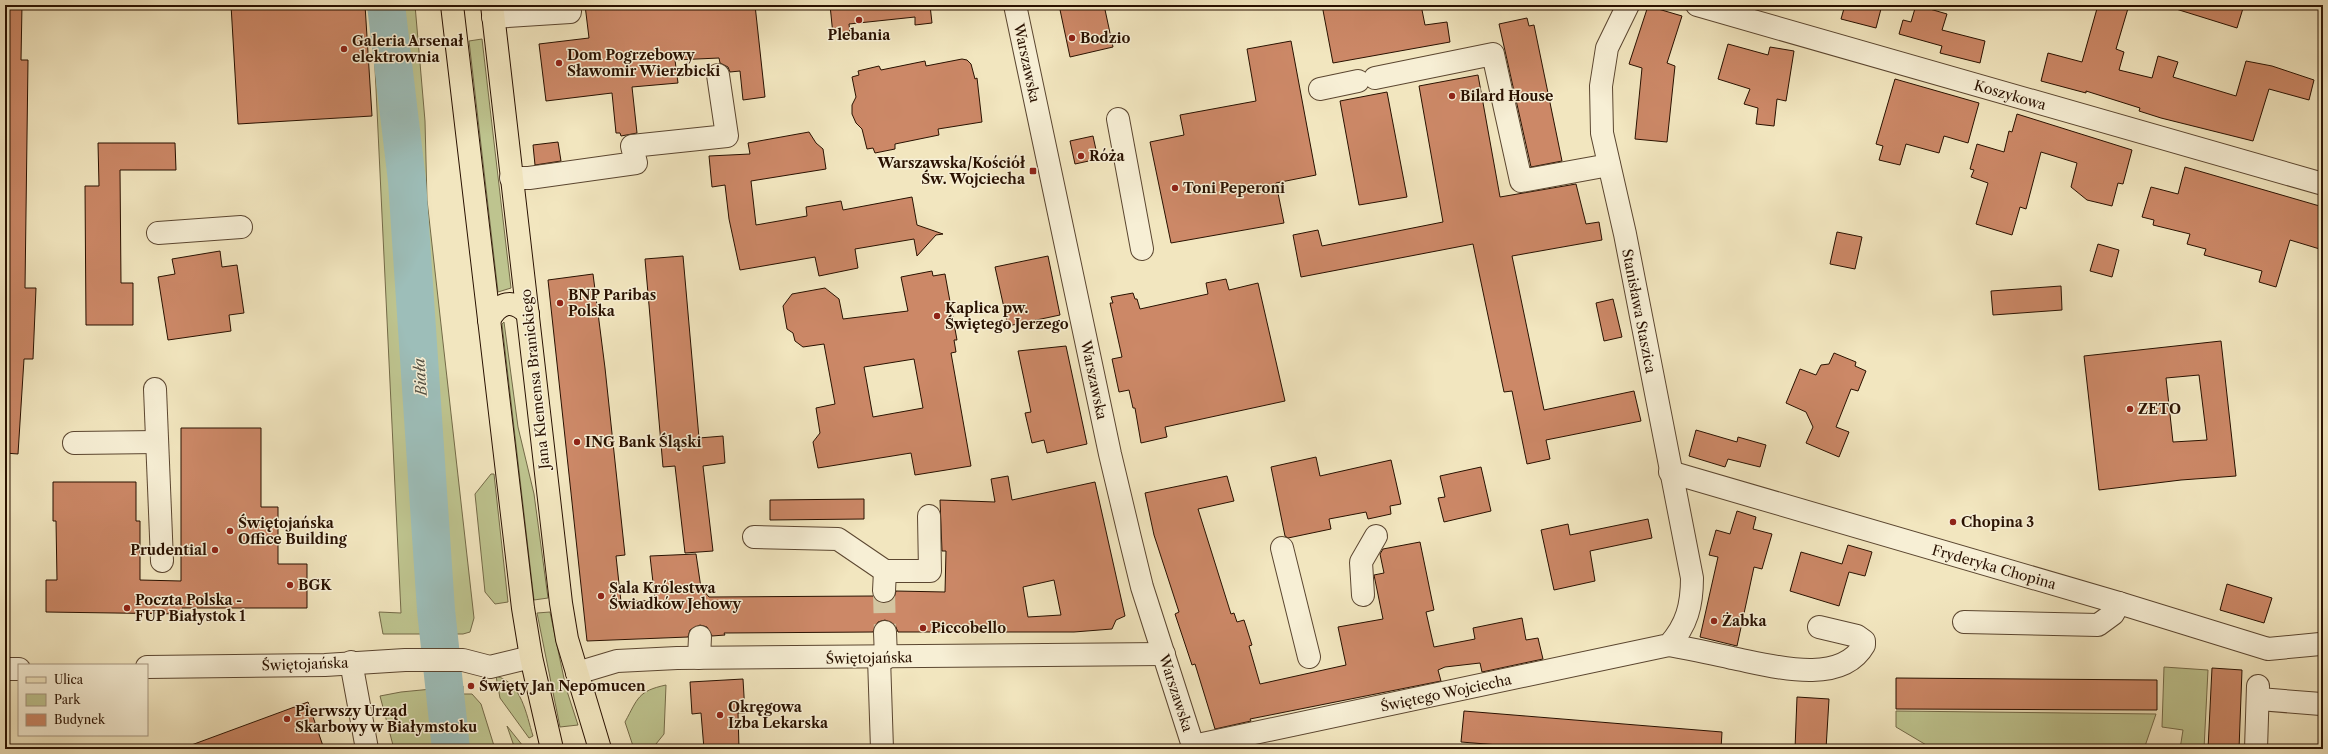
<svg xmlns="http://www.w3.org/2000/svg" width="2328" height="754" font-family="'Libre Caslon Text',serif">
<style>
.green{fill:#bec48f;stroke:#746a48}
.lines{fill:none;stroke-linecap:round;stroke-linejoin:round}
.river{stroke:#9dbeb9;stroke-width:38}
.building{fill:#cc8867;stroke:#291100;fill-rule:evenodd}
.minor-tunnel{stroke:#d4c6a2;stroke-width:22;stroke-dasharray:22 11;stroke-linecap:butt}
.minor-casing{stroke:#5b4630;stroke-width:24}
.major-casing{stroke:#291100;stroke-width:24}
.minor{stroke:#f7efd5;stroke-width:22}
.major{stroke:#f2e6bf;stroke-width:22}
.poi-dot{fill:#8f2418;stroke:#f7efd5;stroke-width:1.5}
.labels{text-anchor:middle;dominant-baseline:central;stroke-width:3;stroke-linejoin:round;paint-order:stroke}
.poi-label{font-size:14px;font-weight:bold;fill:#291100;stroke:#f7efd5;text-anchor:start}
.street-label{font-size:14px;fill:#291100;stroke:#f7efd5}
.water-label{font-size:15px;font-style:italic;fill:#524e41;stroke:#f7efd5}
</style>
<rect width="100%" height="100%" fill="#f2e6bf"/>
<filter id="stains"><feTurbulence type="fractalNoise" baseFrequency=".005" numOctaves="4"/><feColorMatrix values="0 0 0 0 .2 0 0 0 0 .09 0 0 0 0 .02 0 0 0 .5 -.17"/></filter>
<radialGradient id="worn" r=".72"><stop offset=".6" stop-color="#630" stop-opacity="0"/><stop offset="1" stop-color="#630" stop-opacity=".3"/></radialGradient>
<g class="green">
<path d="M372,5H415L425,121L427,200L474,618L470,632L463,634H383L379,612L401,613Z"/>
<path d="M482,39L511,288L498,292L469,41Z"/>
<path d="M504,322L518,427L534,494L548,598L534,600L502,324Z"/>
<path d="M491,474H494L508,602L495,604L485,592L475,494Z"/>
<path d="M550,612L566,688L578,725L560,727L537,613Z"/>
<path d="M2164,667L2208,670L2204,749H2180L2183,730L2162,727Z"/>
<path d="M496,676C522,683 526,714 533,736L529,738L500,698Z"/>
<path d="M666,685L664,734L652,749H634L625,722C638,698 638,691 666,685Z"/>
<path d="M463,686V694H472L481,704L495,749H394L380,696L401,692L442,688L455,705L446,687Z"/>
<path d="M1896,711L2156,714L2144,749H1933L1896,727Z"/>
<path d="M507,726L523,746L521,749H515Z"/>
</g>
<g class="lines">
<path class="river" d="M386,5L407,181L436,610L451,749"/>
</g>
<g class="building">
<path d="M5,5H22L21,60H28L25,288H36L33,359H24L18,454L5,453Z"/>
<path d="M231,5H365L372,116L238,124Z"/>
<path d="M585,5H755L765,97L743,100L740,71L730,72L728,67L720,63L719,58L675,60L678,83L632,87L637,133L621,136L620,133H616L612,93L546,101L539,44L589,38Z"/>
<path d="M830,5H930L932,23L915,25V17L849,24L850,33L833,35Z"/>
<path d="M1059,5H1104L1113,47L1070,57Z"/>
<path d="M1322,5H1421L1425,25L1447,22L1450,42L1333,63Z"/>
<path d="M1845,5H1882L1876,28L1841,19Z"/>
<path d="M1916,5L1947,14L1942,30L1985,41L1980,63L1940,53L1942,46L1899,34L1903,20L1911,22Z"/>
<path d="M2098,5H2129L2116,49L2124,52L2119,70L2152,78L2158,56L2178,62L2173,77L2236,96L2246,61L2272,66L2314,80L2309,100L2269,89L2253,141L2161,118L2139,111L2140,108L2086,91V93L2041,81L2048,53L2082,62Z"/>
<path d="M2176,5H2244L2237,28L2176,9Z"/>
<path d="M1648,6L1682,16L1667,63L1675,66L1667,142L1635,139L1642,68L1629,64Z"/>
<path d="M1527,18L1529,26L1534,25L1562,161L1531,167L1499,24Z"/>
<path d="M1291,41L1316,175L1276,183L1284,223L1171,243L1150,142L1184,135L1180,115L1256,101L1247,49Z"/>
<path d="M1728,44L1768,55L1770,47L1794,51L1786,101L1777,99L1774,126L1756,124L1758,108L1744,104L1750,89L1718,79Z"/>
<path d="M962,59L967,60L971,64L975,79L977,78L982,122L938,129L939,135L895,144V149L875,153L873,148L867,149L862,129L856,123L852,114V105L856,97L852,77L859,75L858,71L879,66L881,70L925,61L926,66Z"/>
<path d="M1478,75L1500,197L1576,184L1586,224L1599,222L1602,240L1512,256L1544,410L1634,391L1641,421L1546,440L1550,459L1527,464L1512,391L1504,392L1473,244L1301,277L1293,235L1318,230L1322,246L1443,222L1419,86Z"/>
<path d="M1895,79L1979,103L1968,143L1944,136L1939,153L1906,144L1900,165L1879,160L1883,146L1876,144Z"/>
<path d="M1387,92L1407,197L1359,205L1340,101Z"/>
<path d="M2017,114L2132,150L2123,184L2118,183L2112,206L2087,200L2071,187L2077,163L2041,152L2026,209L2020,207L2012,235L1976,224L1988,183L1971,177L1974,170L1970,169L1977,144L2004,152L2009,131L2012,132Z"/>
<path d="M809,132L816,143L823,149L826,169L751,181L756,225L807,216L806,207L841,201L843,210L912,197L917,225L943,234L936,235L917,256L914,239L855,249L858,268L819,276L815,257L740,270L729,219L725,185L712,187L709,156L750,154L748,143Z"/>
<path d="M1093,136L1098,159L1075,164L1070,141Z"/>
<path d="M558,142L561,161L535,165L533,145Z"/>
<path d="M98,143H175L176,170H120L121,283H133V325H86L85,186H99Z"/>
<path d="M2185,167L2323,207V250L2290,240L2276,287L2259,282L2262,271L2204,255L2206,249L2187,244L2190,234L2153,225L2154,220L2142,217L2151,187L2178,194Z"/>
<path d="M1837,232L1862,237L1855,269L1830,264Z"/>
<path d="M2098,244L2119,250L2112,277L2090,271Z"/>
<path d="M220,251L222,267L237,265L244,313L229,315L231,331L168,340L158,277L175,274L172,259Z"/>
<path d="M683,256L699,438L723,436L725,463L703,466L713,551L685,553L675,466L663,467L645,259Z"/>
<path d="M1048,256L1060,315L1008,326L995,267Z"/>
<path d="M932,271L933,276L945,274L957,340H954L956,352L951,353L971,466L915,475L911,453L818,468L813,442L820,433L816,408L835,404L824,344L803,347L795,341L793,333L787,329L783,306L792,294L825,288L839,299L843,319L908,311L901,277ZM914,359L923,408L873,417L864,367Z"/>
<path d="M593,274L605,368L625,555L616,556L621,602L655,600L650,556L696,554L701,588L709,597L873,596L878,602L884,603L894,598L896,591L945,592L946,551H942L940,500L995,502L991,479L1008,476L1012,500L1095,482L1125,616L1116,620L1112,629L1074,632H898L895,625L885,620L878,622L873,632L724,633L725,635L712,636L707,627L700,625L690,630L688,637L587,641L548,280ZM1054,580L1061,615L1028,617L1023,587Z"/>
<path d="M1226,279L1229,290L1258,283L1285,401L1165,427L1167,437L1141,443L1135,408H1133L1129,390L1119,392L1112,359L1122,357L1110,303H1113L1111,297L1133,293L1135,299H1137L1140,309L1208,294L1206,283Z"/>
<path d="M2061,286L2062,310L1993,315L1991,291Z"/>
<path d="M1613,299L1622,337L1604,341L1596,303Z"/>
<path d="M2221,341L2236,476L2181,480L2099,490L2084,356ZM2199,375L2207,440L2173,442L2166,378Z"/>
<path d="M1066,346L1087,444L1047,453L1044,440L1032,443L1025,413L1031,412L1018,351Z"/>
<path d="M1834,353L1856,362L1855,366L1866,371L1858,391L1851,389L1836,427L1849,432L1839,457L1806,443L1813,427L1806,412L1786,403L1800,369L1816,375L1821,365L1829,364Z"/>
<path d="M181,428H261V507H278V564H307V608H182L183,614L46,612V580H57L56,521H53V482H136V521H140V580L181,581Z"/>
<path d="M1696,430L1737,442L1738,437L1766,445L1760,467L1728,459L1725,467L1689,456Z"/>
<path d="M1316,457L1320,476L1391,460L1401,504L1390,506L1391,514L1368,519L1366,512L1329,519L1331,529L1288,538L1285,536L1271,467Z"/>
<path d="M1481,467L1491,511L1444,522L1438,498L1445,497L1440,476Z"/>
<path d="M1227,476L1234,501L1198,509L1231,614L1234,613L1237,622L1244,620L1252,645L1249,646L1260,684L1346,665L1338,627L1383,619L1374,575L1384,573L1380,554L1383,549L1420,542L1434,610L1426,612L1434,647L1475,639L1473,628L1522,618L1526,640L1538,638L1543,659L1482,672L1480,663L1445,667L1438,670L1441,681L1250,719L1251,721L1215,729L1195,664L1192,665L1175,614L1179,612L1154,535L1145,493Z"/>
<path d="M864,499V519L770,520V500Z"/>
<path d="M1737,511L1756,517L1753,529L1772,534L1762,569L1754,567L1737,646L1700,637L1718,557L1709,555L1716,530L1730,534Z"/>
<path d="M1648,519L1652,538L1590,551L1595,581L1554,590L1541,530L1568,524L1570,535Z"/>
<path d="M1848,545L1872,552L1865,576L1849,572L1839,606L1790,591L1801,552L1842,564Z"/>
<path d="M2227,584L2272,598L2264,623L2220,610Z"/>
<path d="M2212,668L2242,670L2239,749H2208Z"/>
<path d="M1896,678L2157,680V710L1896,709Z"/>
<path d="M743,679L745,713H738L739,749H704L701,713L692,714L690,682Z"/>
<path d="M1797,697L1829,699L1826,749H1795Z"/>
<path d="M308,702L324,749H186V747Z"/>
<path d="M1464,711L1722,732L1721,749H1549L1461,742Z"/>
<path d="M1260,744L1262,749H1239Z"/>
</g>
<g class="lines">
<path class="minor-tunnel" d="M884,591L885,632"/>
<g class="minor-casing">
<g id="minor">
<path d="M1015,5L1110,454L1130,538L1142,587L1194,749"/>
<path d="M1697,5L2323,184"/>
<path d="M493,17L570,12L569,5"/>
<path d="M1375,78L1493,54L1521,181L1609,165"/>
<path d="M1320,89L1358,81"/>
<path d="M1118,119L1142,249"/>
<path d="M511,178H529L636,163L632,146L727,136L718,75"/>
<path d="M158,233L241,227"/>
<path d="M155,389L162,561"/>
<path d="M74,443L157,442"/>
<path d="M1670,472L2119,603L2268,649L2320,644"/>
<path d="M754,537L838,539L885,571"/>
<path d="M1282,548L1309,657"/>
<path d="M884,591L885,571H930L929,516"/>
<path d="M1363,595L1361,562L1376,536"/>
<path d="M1964,622L2098,625L2113,614L2119,603"/>
<path d="M885,632L886,658"/>
<path d="M1669,645C1690,649 1711,653 1732,658C1769,665 1840,687 1864,645V641L1857,636L1819,627"/>
<path d="M699,658L700,637"/>
<path d="M879,658L882,749"/>
<path d="M351,662L367,749"/>
<path d="M147,667L325,665L405,660H463L490,667L531,657"/>
<path d="M5,669H19"/>
<path d="M577,673L617,661L677,658L1164,654"/>
<path d="M2259,699L2321,704"/>
<path d="M1193,746L1669,645C1687,625 1692,605 1692,578L1625,234L1602,133L1601,86L1607,48L1628,5"/>
<path d="M2256,749L2258,686"/>
</g>
</g>
<g class="major-casing">
<g id="major">
<path d="M452,5L523,608L531,657L552,749"/>
<path d="M492,5L561,603L567,639L600,749"/>
<path d="M489,320C499,302 513,298 528,314"/>
</g>
</g>
<use href="#minor" class="minor"/>
<use href="#major" class="major"/>
</g>
<g class="poi-dot">
<circle cx="859" cy="20" r="4"/>
<circle cx="1072" cy="38" r="4"/>
<circle cx="344" cy="49" r="4"/>
<circle cx="559" cy="63" r="4"/>
<circle cx="1452" cy="96" r="4"/>
<circle cx="1081" cy="156" r="4"/>
<rect x="1029" y="167" width="8" height="8" rx="2"/>
<circle cx="1175" cy="188" r="4"/>
<circle cx="560" cy="303" r="4"/>
<circle cx="937" cy="316" r="4"/>
<circle cx="2130" cy="409" r="4"/>
<circle cx="577" cy="442" r="4"/>
<circle cx="1953" cy="522" r="4"/>
<circle cx="230" cy="531" r="4"/>
<circle cx="215" cy="550" r="4"/>
<circle cx="290" cy="585" r="4"/>
<circle cx="601" cy="596" r="4"/>
<circle cx="127" cy="608" r="4"/>
<circle cx="1714" cy="621" r="4"/>
<circle cx="923" cy="628" r="4"/>
<circle cx="471" cy="686" r="4"/>
<circle cx="720" cy="715" r="4"/>
<circle cx="287" cy="719" r="4"/>
</g>
<g class="labels">
<g class="poi-label">
<text x="859" y="35" text-anchor="middle">Plebania</text>
<text x="1080" y="38">Bodzio</text>
<text x="352" y="41">Galeria Arsenał<tspan x="352" dy="16">elektrownia</tspan></text>
<text x="567" y="55">Dom Pogrzebowy<tspan x="567" dy="16">Sławomir Wierzbicki</tspan></text>
<text x="1460" y="96">Bilard House</text>
<text x="1089" y="156">Róża</text>
<text x="1025" y="163" text-anchor="end">Warszawska/Kościół<tspan x="1025" dy="16">Św. Wojciecha</tspan></text>
<text x="1183" y="188">Toni Peperoni</text>
<text x="568" y="295">BNP Paribas<tspan x="568" dy="16">Polska</tspan></text>
<text x="945" y="308">Kaplica pw.<tspan x="945" dy="16">Świętego Jerzego</tspan></text>
<text x="2138" y="409">ZETO</text>
<text x="585" y="442">ING Bank Śląski</text>
<text x="1961" y="522">Chopina 3</text>
<text x="238" y="523">Świętojańska<tspan x="238" dy="16">Office Building</tspan></text>
<text x="207" y="550" text-anchor="end">Prudential</text>
<text x="298" y="585">BGK</text>
<text x="609" y="588">Sala Królestwa<tspan x="609" dy="16">Świadków Jehowy</tspan></text>
<text x="135" y="600">Poczta Polska -<tspan x="135" dy="16">FUP Białystok 1</tspan></text>
<text x="1722" y="621">Żabka</text>
<text x="931" y="628">Piccobello</text>
<text x="479" y="686">Święty Jan Nepomucen</text>
<text x="728" y="707">Okręgowa<tspan x="728" dy="16">Izba Lekarska</tspan></text>
<text x="295" y="711">Pierwszy Urząd<tspan x="295" dy="16">Skarbowy w Białymstoku</tspan></text>
</g>
<g class="street-label">
<text transform="translate(1027 63) rotate(78)">Warszawska</text>
<text transform="translate(2010 95) rotate(16)">Koszykowa</text>
<text transform="translate(1639 311) rotate(79)">Stanisława Staszica</text>
<text transform="translate(535 379) rotate(-96)">Jana Klemensa Branickiego</text>
<text transform="translate(1094 380) rotate(78)">Warszawska</text>
<text transform="translate(1994 567) rotate(16)">Fryderyka Chopina</text>
<text transform="translate(869 658) rotate(-1)">Świętojańska</text>
<text transform="translate(305 664) rotate(-2)">Świętojańska</text>
<text transform="translate(1176 693) rotate(72)">Warszawska</text>
<text transform="translate(1446 693) rotate(-12)">Świętego Wojciecha</text>
</g>
<g class="water-label">
<text transform="translate(420 377) rotate(-94)">Biała</text>
</g>
</g>
<rect width="2328" height="754" fill="none" stroke="#f2e6bf" stroke-width="20"/>
<rect x="6" y="6" width="2316" height="742" fill="none" stroke="#291100" stroke-width="2"/>
<rect x="10" y="10" width="2308" height="734" fill="none" stroke="#291100"/>
<rect x="18" y="664" width="130" height="72" fill="#f7efd5" stroke="#a59680"/>
<rect x="26" y="677" width="20" height="6" fill="#f2e6bf" stroke="#a59680"/>
<text x="54" y="684" font-size="12" fill="#291100">Ulica</text>
<rect x="26" y="694" width="20" height="12" fill="#bec48f" stroke="#a59680"/>
<text x="54" y="704" font-size="12" fill="#291100">Park</text>
<rect x="26" y="714" width="20" height="12" fill="#cc8867" stroke="#a59680"/>
<text x="54" y="724" font-size="12" fill="#291100">Budynek</text>
<rect width="100%" height="100%" filter="url(#stains)"/>
<rect width="100%" height="100%" fill="url(#worn)"/>
</svg>
